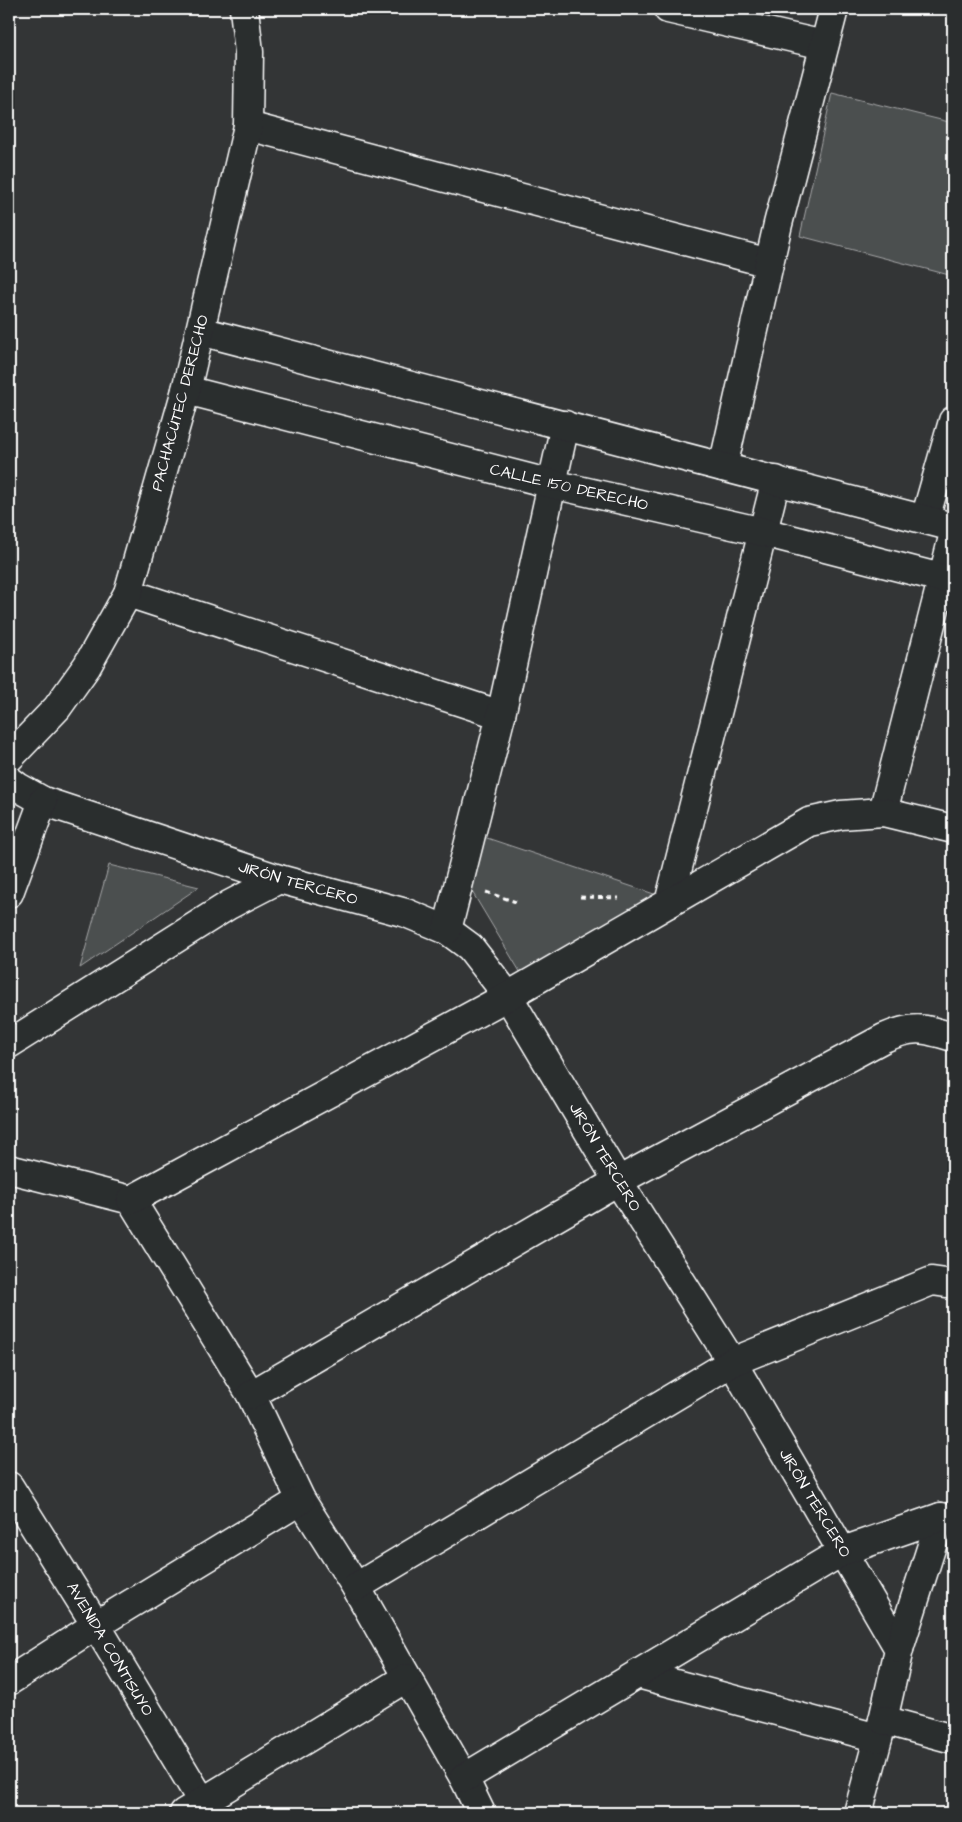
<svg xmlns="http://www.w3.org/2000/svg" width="962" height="1822" font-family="'Architects Daughter',sans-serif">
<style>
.green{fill:#4c4f50;stroke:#a6a7a8}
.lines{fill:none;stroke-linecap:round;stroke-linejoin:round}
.minor-casing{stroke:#fff;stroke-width:31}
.tertiary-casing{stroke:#fff;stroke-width:31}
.path{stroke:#fff;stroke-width:3;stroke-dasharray:5 4;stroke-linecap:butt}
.minor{stroke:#2a2d2e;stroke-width:28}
.tertiary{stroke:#2a2d2e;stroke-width:28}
.labels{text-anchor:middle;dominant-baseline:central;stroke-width:5;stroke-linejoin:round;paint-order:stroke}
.street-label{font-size:16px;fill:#fff;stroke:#2a2d2e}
</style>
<rect width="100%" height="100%" fill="#333536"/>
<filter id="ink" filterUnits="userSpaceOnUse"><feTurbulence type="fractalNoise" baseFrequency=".02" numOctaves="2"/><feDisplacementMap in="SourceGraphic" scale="10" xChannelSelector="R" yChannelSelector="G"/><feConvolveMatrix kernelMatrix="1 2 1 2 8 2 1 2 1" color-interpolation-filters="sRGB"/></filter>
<g filter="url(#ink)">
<g class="green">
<path d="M832,93L953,123V276L800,236Z"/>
<path d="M481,836L663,897L522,975L468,885Z"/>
<path d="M109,865L199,887L80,968Z"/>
</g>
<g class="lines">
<g class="minor-casing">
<g id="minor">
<path d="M668,9L824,45"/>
<path d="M248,126L769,263"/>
<path d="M723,467L778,224L834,9"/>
<path d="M925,519L953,421"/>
<path d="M128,593L501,715"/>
<path d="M9,780L18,787L43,801L279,879L406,913L447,930L470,947L508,996L618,1181L732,1362L899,1649L883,1720L858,1813"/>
<path d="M883,812L953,537"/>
<path d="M9,893L43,801"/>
<path d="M669,903L776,480"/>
<path d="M447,930L501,715L565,425"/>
<path d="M9,1044L229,905L279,879"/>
<path d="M9,1169L131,1200L251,1395L301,1500L356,1587L464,1778L481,1813"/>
<path d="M131,1200L508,996L809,822L841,815L883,812L953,829"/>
<path d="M251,1395L618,1181L884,1038C913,1025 923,1028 953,1037"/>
<path d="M9,1486L96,1625L209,1813"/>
<path d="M356,1587L732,1362L932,1281L953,1284"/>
<path d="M899,1649L941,1517"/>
<path d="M638,1674L878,1738"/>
<path d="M9,1681L96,1625L301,1500"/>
<path d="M883,1720L953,1739"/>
<path d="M464,1778L843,1551L941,1517L953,1519"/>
<path d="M184,1813L406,1678"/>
</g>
</g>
<g class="tertiary-casing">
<g id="tertiary">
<path d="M200,331L953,527"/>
<path d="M186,390L552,484L763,532L953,581"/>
<path d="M9,758L57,708L87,666L128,593L186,390L248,126L249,52L244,9"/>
</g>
</g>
<g class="path">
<path d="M486,892L516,902"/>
<path d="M580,897L619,898"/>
</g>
<use href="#minor" class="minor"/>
<use href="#tertiary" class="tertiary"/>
</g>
</g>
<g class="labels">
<g class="street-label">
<text transform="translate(180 403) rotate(-75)">PACHACÚTEC DERECHO</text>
<text transform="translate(569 487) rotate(13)">CALLE 150 DERECHO</text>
<text transform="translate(298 883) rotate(16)">JIRÓN TERCERO</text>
<text transform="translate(605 1157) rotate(59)">JIRÓN TERCERO</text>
<text transform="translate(815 1503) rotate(59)">JIRÓN TERCERO</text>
<text transform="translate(110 1649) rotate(59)">AVENIDA CONTISUYO</text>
</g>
</g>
<rect width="962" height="1822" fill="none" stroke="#2a2d2e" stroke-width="30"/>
<rect x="15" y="15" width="932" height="1792" fill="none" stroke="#fff" stroke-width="2" filter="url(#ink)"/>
</svg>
